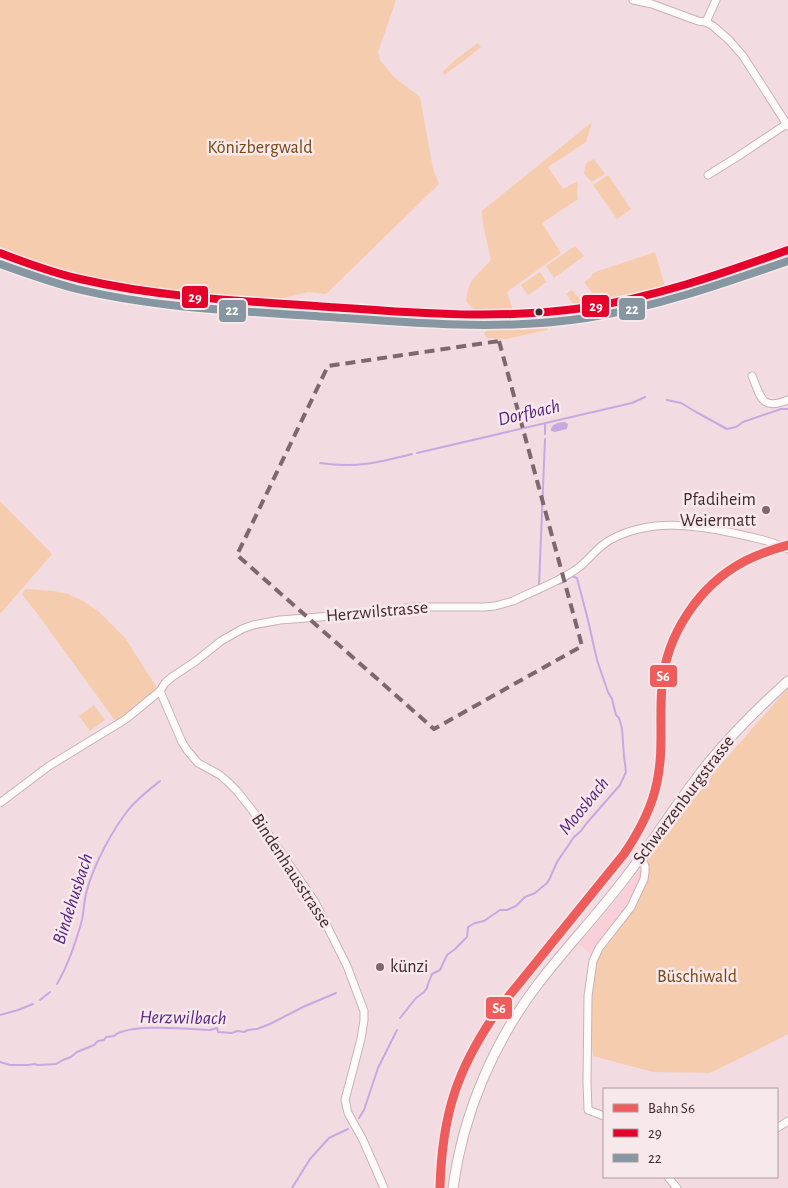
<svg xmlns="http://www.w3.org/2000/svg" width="788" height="1188" font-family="'Alegreya Sans',sans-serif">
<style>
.built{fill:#f9cfd8}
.green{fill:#f6ccae}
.water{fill:#c9a8e2}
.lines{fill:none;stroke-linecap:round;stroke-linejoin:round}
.stream{stroke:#c9a8e2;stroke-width:2}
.minor-casing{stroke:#c8b2b7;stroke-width:9}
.major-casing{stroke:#c8b2b7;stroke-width:11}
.minor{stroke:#fdfafa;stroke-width:7}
.major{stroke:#fdfafa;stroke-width:9}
.bus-1-casing{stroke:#f6e8eb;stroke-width:11}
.bus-2-casing{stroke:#f6e8eb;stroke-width:11}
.bus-1{stroke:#e4002b;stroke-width:8}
.bus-2{stroke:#8797a1;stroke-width:8}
.rail-1-casing{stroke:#f6e8eb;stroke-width:12}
.rail-1{stroke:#ee5c5b;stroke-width:9}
.marked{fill:none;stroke:#7f676d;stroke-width:4;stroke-dasharray:10 6;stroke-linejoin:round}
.bus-dot{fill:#41282e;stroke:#f6e8eb;stroke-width:2}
.poi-dot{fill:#7f676d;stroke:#f6e8eb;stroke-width:2}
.labels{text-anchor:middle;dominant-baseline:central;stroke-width:5;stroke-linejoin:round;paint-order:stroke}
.park-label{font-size:18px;fill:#774812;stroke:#f6e8eb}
.poi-label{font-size:18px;fill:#41282e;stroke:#f6e8eb;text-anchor:end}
.street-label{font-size:18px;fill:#41282e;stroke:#f6e8eb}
.water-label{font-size:19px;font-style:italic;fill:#552282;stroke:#f6e8eb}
.line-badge{stroke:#f6e8eb;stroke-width:2}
.badge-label{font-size:14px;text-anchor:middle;font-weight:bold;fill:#fff}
</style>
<rect width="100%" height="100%" fill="#f2dce1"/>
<g class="built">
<path d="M788,543V547L769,552L756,558L740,566L725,577L701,600L691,612L683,626L672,650L666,675L663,694V755L662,771L657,795L647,820L635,841L621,861L502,1009L480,1040L465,1068L452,1102L448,1123L444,1148L442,1188H438L439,1153L443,1122L453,1087L469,1050L483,1026L498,1006L622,852L636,832L647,810L654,785L658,763L659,693L661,675L668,648L679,624L688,610L698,597L723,573L738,563L755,554L768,548Z"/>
<path d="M642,866V878L630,907L599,946L597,959L579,944L623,892Z"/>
</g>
<g class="green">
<path d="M0,0H396L378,52L380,60L394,77L420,97L433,169L439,184L326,294L308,292L281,299L165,290L92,277L57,268L23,257L0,246Z"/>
<path d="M478,43L481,47L465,60L444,75L442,72L459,57Z"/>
<path d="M592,122L586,142L548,167L563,189L578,181L577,193L578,199L542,223L561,253L507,292L513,310L476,311L471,307L466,301L468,289L472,280L491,260L483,224L482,211Z"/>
<path d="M594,159L605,174L592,182L584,174L586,163Z"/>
<path d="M608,175L631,209L617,219L593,185Z"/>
<path d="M575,246L584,256L554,278L546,266Z"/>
<path d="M655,252L665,286L631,296L574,305L566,294L572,290L582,302L593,294L584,282L592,276V274L601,270Z"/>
<path d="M540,272L547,282L528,295L521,285Z"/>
<path d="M518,321L529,329L548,328L547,330L507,339L487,338L484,333L493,326L499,328Z"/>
<path d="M0,501L52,554L0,614Z"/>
<path d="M26,589L54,591L68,594L83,601L98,611L125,638L156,686L155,690L137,707L133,704L135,710L116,722L39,616L22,594Z"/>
<path d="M788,688V1034L763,1047L710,1073L653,1072L593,1056L589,1009L597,959L627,918L638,900L649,868L646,860L681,810Z"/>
<path d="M94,705L105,720L90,731L79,716Z"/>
</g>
<path class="water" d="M565,422L568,424L567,429L555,432L551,431C550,424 559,422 565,422Z"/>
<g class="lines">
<g class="stream">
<path d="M667,400L681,403L696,412L727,429L736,427L743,422L781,409H788"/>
<path d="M545,434V423"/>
<path d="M417,453L632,403L645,397"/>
<path d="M320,463C356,468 377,463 412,454"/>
<path d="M539,586L545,439"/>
<path d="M57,984C68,965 76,942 82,920C84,910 84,900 87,890C94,864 113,829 129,809C138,798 150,789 160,781"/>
<path d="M40,1000L50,992"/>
<path d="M0,1015L18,1010L33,1004"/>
<path d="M400,1018L416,998L424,992L427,988L428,984L432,974L440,970L447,955L455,949L467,937L468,927L475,923L484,921L500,910H507L516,906L525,897L535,893L547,883L550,878L557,862L574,837L581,831L586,824L620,785L626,772L624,756L622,728L619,718L616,715L612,699L608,692L597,660L588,620L577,578L572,576L564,582L558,584"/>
<path d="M0,1062L10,1065H28L34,1064L38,1065L56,1064L63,1060L71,1057L77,1052L94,1045L98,1041L104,1040L106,1037L114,1036C128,1023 190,1029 210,1030L217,1028L218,1032L232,1033L237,1031L244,1032L248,1030L257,1029L270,1024L303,1007L336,993"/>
<path d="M359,1118L364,1110L378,1068L397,1030"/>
<path d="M292,1188L310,1159L329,1138L348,1129"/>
</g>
<g class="minor-casing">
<g id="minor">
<path d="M633,0L652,4L698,21L706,22L713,26L729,40L743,56L788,126"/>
<path d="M706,22L716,0"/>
<path d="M708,175L737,157L788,123"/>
<path d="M0,253C101,297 220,300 329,307C413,313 498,321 583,308C653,298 721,274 788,250"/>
<path d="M752,376C761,397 761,411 788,400"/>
<path d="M160,691L182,742L187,750L198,763L220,775L229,783L237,791L252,810L315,902L347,966L364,1011V1020L361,1039L345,1100L348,1113L363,1140L384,1188"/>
<path d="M0,803L49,766L126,719L160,691L165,683L172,677L196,661L221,641L242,629L253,625L280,620L372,613L414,607H484L495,606L513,601C535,590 559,582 578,568C590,559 597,547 610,540C648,519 692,524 733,533C752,537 771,541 788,549"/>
<path d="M604,1116L588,1110L587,1082L588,996L593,961L599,948L631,907L644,879L645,872V866L641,858"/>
<path d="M777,1128L788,1121"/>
<path d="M668,1177L677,1188"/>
</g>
</g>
<g class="major-casing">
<path id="major" d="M453,1188C463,1114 493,1043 538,984C567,946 601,911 629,873C656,837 680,798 709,762C733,733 760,706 788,681"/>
</g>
<use href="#minor" class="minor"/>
<use href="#major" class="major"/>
<g class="bus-1-casing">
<path id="bus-1" d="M0,253C26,263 53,273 80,279C162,298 246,301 329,307C413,313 498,320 583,308C653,298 721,274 788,250"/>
</g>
<g class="bus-2-casing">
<path id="bus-2" d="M0,264C25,273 50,282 77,289C159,309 245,311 329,317C415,323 501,331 586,318C656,307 722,284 788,261"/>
</g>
<use href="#bus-1" class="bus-1"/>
<use href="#bus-2" class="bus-2"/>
<g class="rail-1-casing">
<path id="rail-1" d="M440,1188C442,1114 457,1068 500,1007L624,854C639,832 652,808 657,782C664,750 659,718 662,686C666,635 699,585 745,561C759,554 773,549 788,545"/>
</g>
<use href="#rail-1" class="rail-1"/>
</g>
<path class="marked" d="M499,341L582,646L434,729L237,555L328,366Z"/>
<circle class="bus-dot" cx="539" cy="312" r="4.5"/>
<g class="poi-dot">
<circle cx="766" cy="510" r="5"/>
<circle cx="380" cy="967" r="5"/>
</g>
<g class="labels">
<g class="park-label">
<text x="260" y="148">Könizbergwald</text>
<text x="697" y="977">Büschiwald</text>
</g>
<g class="poi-label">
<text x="756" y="500">Pfadiheim<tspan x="756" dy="21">Weiermatt</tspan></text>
<text x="390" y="967" text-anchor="start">künzi</text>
</g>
<g class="street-label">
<text transform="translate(377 612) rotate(-5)">Herzwilstrasse</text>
<text transform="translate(684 800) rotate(-53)">Schwarzenburgstrasse</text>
<text transform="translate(291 871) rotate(57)">Bindenhausstrasse</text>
</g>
<g class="water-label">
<text transform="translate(529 413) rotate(-13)">Dorfbach</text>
<text transform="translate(584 806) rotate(-51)">Moosbach</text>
<text transform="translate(73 899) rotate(-72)">Bindehusbach</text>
<text transform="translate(183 1018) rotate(1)">Herzwilbach</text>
</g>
</g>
<g class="line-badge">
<rect x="181" y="285" width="28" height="24" rx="5" fill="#e4002b"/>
<rect x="581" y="294" width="29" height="24" rx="5" fill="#e4002b"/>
<rect x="618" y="297" width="28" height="24" rx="5" fill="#8797a1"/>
<rect x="218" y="299" width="29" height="24" rx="5" fill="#8797a1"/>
<rect x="649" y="664" width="29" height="24" rx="5" fill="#ee5c5b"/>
<rect x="485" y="996" width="28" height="24" rx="5" fill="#ee5c5b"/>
</g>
<g class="badge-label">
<text x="195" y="302">29</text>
<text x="596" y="311">29</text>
<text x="632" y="314">22</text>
<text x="232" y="315">22</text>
<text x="663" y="681">S6</text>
<text x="499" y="1013">S6</text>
</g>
<rect x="603" y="1088" width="175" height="90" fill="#f6e8eb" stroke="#ae9b9f"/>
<rect x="613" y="1104" width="25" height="8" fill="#ee5c5b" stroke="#ae9b9f"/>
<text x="648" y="1113" font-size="15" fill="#41282e">Bahn S6</text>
<rect x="613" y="1129" width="25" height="8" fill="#e4002b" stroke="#ae9b9f"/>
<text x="648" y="1138" font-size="15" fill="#41282e">29</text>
<rect x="613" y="1154" width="25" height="8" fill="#8797a1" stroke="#ae9b9f"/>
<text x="648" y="1163" font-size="15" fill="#41282e">22</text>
</svg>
